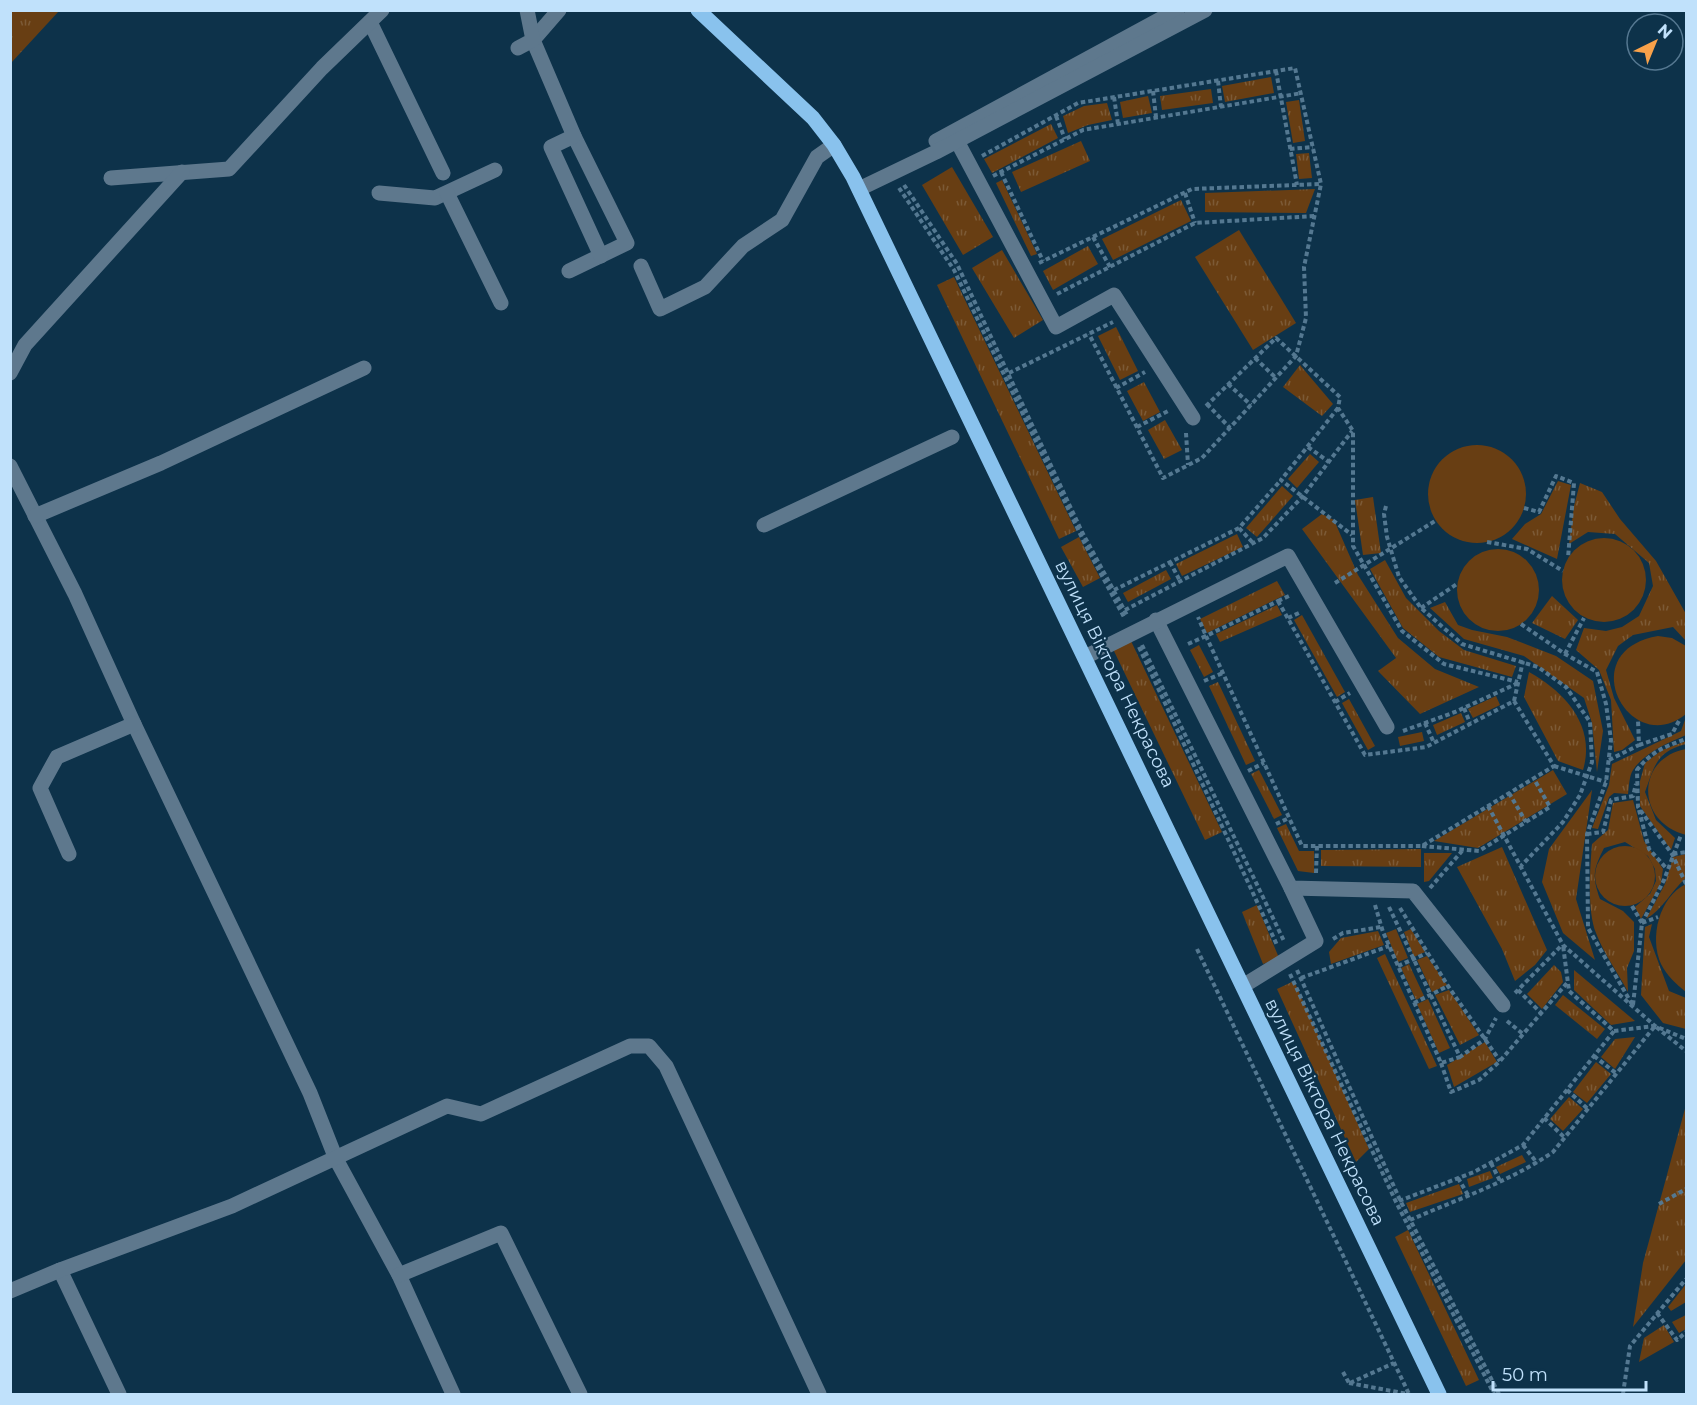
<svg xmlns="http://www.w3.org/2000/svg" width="1697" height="1405" font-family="Montserrat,sans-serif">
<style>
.grass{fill:url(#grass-tufts)}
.park{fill:#683e13}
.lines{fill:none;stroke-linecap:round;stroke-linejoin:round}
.path{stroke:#547891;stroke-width:4;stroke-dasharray:4.5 3;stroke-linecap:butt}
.minor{stroke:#5e788d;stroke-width:15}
.major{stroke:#89c2ed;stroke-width:15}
.labels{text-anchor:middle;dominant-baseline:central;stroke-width:4.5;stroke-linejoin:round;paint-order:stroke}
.street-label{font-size:18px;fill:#c0e1fb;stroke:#0d324a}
</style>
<defs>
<pattern id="grass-tufts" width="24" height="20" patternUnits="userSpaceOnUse" patternTransform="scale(1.5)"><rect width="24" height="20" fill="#683e13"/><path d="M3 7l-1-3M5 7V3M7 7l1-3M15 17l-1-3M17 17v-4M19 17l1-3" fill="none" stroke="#7c5a36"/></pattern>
</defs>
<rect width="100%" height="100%" fill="#0d324a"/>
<g class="grass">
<path d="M11,10L59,11L11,63L10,11Z"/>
<path d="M1271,77L1274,93L1225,102L1222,86Z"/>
<path d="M1211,89L1213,103L1162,110L1160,96Z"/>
<path d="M1148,96L1152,113L1123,118L1120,102Z"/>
<path d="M1299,100L1305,141L1293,143L1286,102Z"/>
<path d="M1107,103L1112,120L1088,125L1068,133L1063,116L1084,106Z"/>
<path d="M1051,124L1058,138L992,173L984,159Z"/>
<path d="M1081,141L1090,161L1021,192L1012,172Z"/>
<path d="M1309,153L1312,178L1299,179L1296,154Z"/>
<path d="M952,167L993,237L963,255L922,185Z"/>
<path d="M1002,180L1037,254L1031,256L996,183Z"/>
<path d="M1315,189L1306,213L1205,212V193Z"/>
<path d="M1181,200L1191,221L1113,260L1102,239Z"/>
<path d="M1239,230L1296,323L1253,350L1195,257Z"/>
<path d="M1088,246L1098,264L1053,290L1043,271Z"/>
<path d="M1002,250L1043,320L1014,338L972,268Z"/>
<path d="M954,277L1076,531L1059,539L937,285Z"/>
<path d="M1116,327L1138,371L1120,380L1098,336Z"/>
<path d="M1300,365L1333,404L1322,416L1283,387Z"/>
<path d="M1144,382L1160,412L1143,421L1127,391Z"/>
<path d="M1165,420L1182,450L1164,459L1148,430Z"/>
<path d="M1310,454L1319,462L1297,488L1288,479Z"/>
<path d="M1558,481L1571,485L1557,559L1512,539L1525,524L1541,514Z"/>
<path d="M1580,483L1602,492L1620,519L1656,561L1686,614V641L1673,627L1633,635L1618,646L1606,670L1614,698L1635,740L1622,750L1614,752L1611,700L1599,670L1576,650L1584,628L1606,631L1622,627L1639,616L1653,586L1649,563L1615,534L1588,532L1569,544L1574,506Z"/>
<path d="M1282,486L1293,496L1257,537L1246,528Z"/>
<path d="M1373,497L1381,553L1363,555L1355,500Z"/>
<path d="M1322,514L1334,520L1358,575L1398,638L1435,669L1479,687L1420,714L1378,671L1396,658L1302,529Z"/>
<path d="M1237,534L1243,547L1182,576L1176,564Z"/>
<path d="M1079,537L1100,578L1083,587L1061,547Z"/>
<path d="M1385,560L1406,598L1439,631L1464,650L1516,666L1512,677L1439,657L1403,628L1370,569Z"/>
<path d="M1166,570L1171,579L1128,602L1123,593Z"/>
<path d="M1277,581L1285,595L1207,633L1200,619Z"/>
<path d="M1552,596L1578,620L1565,639L1532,623Z"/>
<path d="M1445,602L1458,625L1472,630L1507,637L1556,656L1593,681L1603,731L1597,772L1592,723L1584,698L1524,656L1464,639L1430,608Z"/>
<path d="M1277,605L1282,615L1220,642L1216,634Z"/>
<path d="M1302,615L1345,692L1337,697L1294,620Z"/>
<path d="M1131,641L1222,832L1205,840L1113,649Z"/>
<path d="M1199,645L1213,672L1204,677L1190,650Z"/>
<path d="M1529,672C1565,692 1596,726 1583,770L1558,761L1524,697Z"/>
<path d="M1218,682L1255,761L1246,765L1209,686Z"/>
<path d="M1496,696L1500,705L1473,718L1468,709Z"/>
<path d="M1349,699L1375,746L1368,750L1342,703Z"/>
<path d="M1461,713L1465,722L1437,735L1433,725Z"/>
<path d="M1686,717V735C1668,743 1645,752 1633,770C1629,776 1629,787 1628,794L1614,793L1609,797L1598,829L1592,828L1609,785L1612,764L1681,731Z"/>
<path d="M1422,732L1424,741L1400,746L1398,737Z"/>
<path d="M1686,741V744C1656,752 1655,765 1645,792L1656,820L1675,838L1671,850L1640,806V781L1645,763L1662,750Z"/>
<path d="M1259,770L1282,815L1274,819L1251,774Z"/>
<path d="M1553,770L1567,794L1478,848L1434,841Z"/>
<path d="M1592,790L1576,899L1595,960L1563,933L1542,882L1549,849Z"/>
<path d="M1633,800L1644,841L1663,869L1661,883L1641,919L1635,907L1650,894L1656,881L1655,869L1648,856L1625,842L1604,848C1593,870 1592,876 1600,899L1623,911L1634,922V951L1627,968L1628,992C1618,973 1604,954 1596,933C1587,911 1590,868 1592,844L1608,830L1613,803Z"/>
<path d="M1286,824L1299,851H1314V873L1298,871L1277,828Z"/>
<path d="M1502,847L1547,950L1535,965L1515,981L1502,949L1457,867Z"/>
<path d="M1421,849V867L1321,866V850Z"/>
<path d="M1424,853H1452L1429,881L1424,882Z"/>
<path d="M1686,854V878C1671,891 1663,909 1646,919L1665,884L1673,857Z"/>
<path d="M1257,905L1279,958L1263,964L1242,912Z"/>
<path d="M1652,924L1649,937L1669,991L1686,998V1029L1663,1023L1641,995L1645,927Z"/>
<path d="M1396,929L1408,958L1398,962L1386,933Z"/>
<path d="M1411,929L1425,952L1414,957L1404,932Z"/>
<path d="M1378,931L1384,945L1331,964L1329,952L1341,938Z"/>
<path d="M1385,954L1437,1066L1429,1069L1377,958Z"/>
<path d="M1427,956L1447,985L1432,992L1417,960Z"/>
<path d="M1409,964L1424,996L1416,1000L1401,968Z"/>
<path d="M1554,965L1561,972L1563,982L1542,1009L1527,994Z"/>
<path d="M1574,970L1635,1021L1611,1025L1574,990Z"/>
<path d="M1294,981L1369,1149L1356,1162L1277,989Z"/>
<path d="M1449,990L1479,1035L1460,1045L1435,995Z"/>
<path d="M1563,995L1605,1029L1597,1039L1555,1005Z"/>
<path d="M1428,999L1450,1048L1439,1053L1417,1004Z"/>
<path d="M1635,1037L1615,1069L1601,1057L1615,1039Z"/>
<path d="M1485,1042L1497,1062L1454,1087L1447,1065Z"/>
<path d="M1596,1062L1611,1074L1587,1103L1573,1092Z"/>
<path d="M1569,1097L1583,1109L1563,1131L1550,1119Z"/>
<path d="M1686,1105V1260L1633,1327L1643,1263Z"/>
<path d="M1522,1155L1526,1162L1500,1174L1496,1167Z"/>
<path d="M1490,1171L1493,1178L1469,1187L1467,1179Z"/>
<path d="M1459,1184L1463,1194L1410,1212L1406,1203Z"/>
<path d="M1408,1230L1479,1380L1466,1386L1395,1237Z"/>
<path d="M1686,1284V1302L1671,1311L1668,1307Z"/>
<path d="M1686,1315V1329L1679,1333L1672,1322Z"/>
<path d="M1664,1325L1674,1342L1639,1362L1644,1338Z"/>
</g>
<g class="park">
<circle cx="1477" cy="494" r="49"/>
<circle cx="1604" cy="580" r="42"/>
<circle cx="1498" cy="590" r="41"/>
<path d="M1658,636L1672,638L1686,646V714C1630,760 1571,651 1658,636Z"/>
<path d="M1686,749V835C1635,822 1636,758 1686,749Z"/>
<circle cx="1625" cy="876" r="30"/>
<path d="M1686,884V992C1676,984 1667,976 1661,964C1649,938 1659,897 1686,884Z"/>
</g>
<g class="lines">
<g class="path">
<path d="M1276,71L1297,185"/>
<path d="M1218,81L1221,107"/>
<path d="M1153,91L1156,117"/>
<path d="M1114,97L1118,124"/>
<path d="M1056,116L1065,139"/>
<path d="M1290,149L1313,147"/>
<path d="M982,156L1078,103L1295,68L1321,184L1304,267L1306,318L1296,356L1202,458L1163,478L1089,334"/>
<path d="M1001,172L1043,261"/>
<path d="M993,176L1083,130L1302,93"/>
<path d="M904,185L957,264L1082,532L1128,617"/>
<path d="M899,188L954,270L1085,544L1125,619"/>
<path d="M1185,193L1195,223"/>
<path d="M1093,237L1110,267"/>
<path d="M1039,263L1192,189L1321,184"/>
<path d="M1057,294L1195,223L1315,216"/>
<path d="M1255,358L1276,378"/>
<path d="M1009,373L1113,322"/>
<path d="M1228,384L1251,405"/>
<path d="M1116,388L1145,372"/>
<path d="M1207,404L1230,428"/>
<path d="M1206,406L1276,338L1340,397L1338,408L1353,431V546L1402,631L1444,664L1518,682"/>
<path d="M1338,408L1281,480L1352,535"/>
<path d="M1137,427L1168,411"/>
<path d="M1186,433L1188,465"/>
<path d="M1308,447L1329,462"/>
<path d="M1386,506L1384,514L1387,537L1399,577L1421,608L1462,644L1538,667L1566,687L1590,722L1592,762L1580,795L1563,822L1521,866"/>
<path d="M1524,508L1539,512L1556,476L1574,483L1568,558"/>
<path d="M1239,528L1253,543"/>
<path d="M1487,542L1527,549L1563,571"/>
<path d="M1170,562L1180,581"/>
<path d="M1335,583L1435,521"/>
<path d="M1114,590L1239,528L1281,480"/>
<path d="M1278,601L1365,755L1426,747L1514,701L1554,766L1422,846H1302L1206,636Z"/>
<path d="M1278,601L1291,595"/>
<path d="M1421,608L1457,584"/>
<path d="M1125,610L1263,538L1303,496L1352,431"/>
<path d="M1288,618L1301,612"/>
<path d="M1521,624L1565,654L1597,672L1606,704L1611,740L1606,782L1587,834L1588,928L1633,1006"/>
<path d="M1188,644L1206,636L1198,617"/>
<path d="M1142,645L1284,941"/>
<path d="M1139,647L1277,945"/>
<path d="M1565,654L1584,618"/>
<path d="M1204,681L1223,673"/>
<path d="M1514,701L1523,661"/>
<path d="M1335,702L1350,693"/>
<path d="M1464,708L1470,723"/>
<path d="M1425,723L1434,743"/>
<path d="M1403,731L1455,712L1518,683"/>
<path d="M1639,745L1672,734L1680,719"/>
<path d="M1609,760L1639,745L1638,720"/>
<path d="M1554,766L1606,782"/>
<path d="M1248,771L1264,763"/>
<path d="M1509,793L1526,822"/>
<path d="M1488,806L1563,945L1655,1026L1686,1039"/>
<path d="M1639,810L1649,849L1667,869"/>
<path d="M1276,824L1289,818"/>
<path d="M1587,834L1603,832L1611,800L1633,796L1636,784"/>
<path d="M1422,846L1479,851L1550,807L1534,779"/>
<path d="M1673,854L1686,852"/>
<path d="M1316,873L1317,846"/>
<path d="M1686,884L1672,854L1638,807L1637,770C1652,751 1664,747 1686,739"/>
<path d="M1430,888L1462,851"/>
<path d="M1375,905L1383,932L1441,1063L1460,1057"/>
<path d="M1632,906L1642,923L1633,1005"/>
<path d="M1389,907L1460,1057L1485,1039L1496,1018"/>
<path d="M1400,908L1448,986L1500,1061"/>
<path d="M1642,923L1664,880L1681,835"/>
<path d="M1642,923L1658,917"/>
<path d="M1333,939L1343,933L1381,927"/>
<path d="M1197,949L1409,1394"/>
<path d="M1398,966L1427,953"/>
<path d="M1297,970L1400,1200L1499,1394"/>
<path d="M1290,974L1396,1202L1494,1394"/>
<path d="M1301,978L1389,946"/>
<path d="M1518,990L1541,1013"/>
<path d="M1515,993L1562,945"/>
<path d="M1414,1003L1448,986"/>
<path d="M1507,1021L1523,1034"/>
<path d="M1614,1031L1654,1026"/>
<path d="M1594,1056L1617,1074"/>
<path d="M1441,1063L1451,1092L1479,1080L1500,1061L1567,983"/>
<path d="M1567,1090L1589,1110"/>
<path d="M1544,1118L1565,1138"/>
<path d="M1523,1145L1537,1163"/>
<path d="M1491,1163L1500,1181"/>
<path d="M1458,1178L1468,1195"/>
<path d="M1399,1201L1474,1172L1523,1145L1614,1031L1569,991L1563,945"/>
<path d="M1659,1204L1686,1189"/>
<path d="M1410,1220C1458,1199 1509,1182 1553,1152L1655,1026L1686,1051"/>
<path d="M1657,1313L1677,1340L1686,1332"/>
<path d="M1343,1372L1349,1383"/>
<path d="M1349,1383L1408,1394"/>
<path d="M1350,1383L1394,1363"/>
<path d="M1623,1394L1630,1346L1686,1279"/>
</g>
<g class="minor">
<path d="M559,10L533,40L574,136L627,243L569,271"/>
<path d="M370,22L443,173"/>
<path d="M518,48L533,40L527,10"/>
<path d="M574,136L551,147L601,256"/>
<path d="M936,141L1177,10"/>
<path d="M957,141L1056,327L1114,295L1193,418"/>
<path d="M111,178L229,169L322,68L382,10"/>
<path d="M859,189L936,152L1205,10"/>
<path d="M379,193L435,198L495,170"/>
<path d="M447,193L501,303"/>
<path d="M641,266L660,309L705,287L743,246L782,220L817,157L834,145"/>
<path d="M10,373L25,345L182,172"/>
<path d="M10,466L75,594L134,724L310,1093L336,1159L399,1275L453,1394"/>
<path d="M35,516L161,463L364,368"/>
<path d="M764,525L952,437"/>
<path d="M1156,620L1291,888L1413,891L1503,1005"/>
<path d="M1085,657L1288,556L1387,727"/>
<path d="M69,854L40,788L57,757L134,724"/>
<path d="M1243,986L1316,941L1291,888"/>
<path d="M60,1270L119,1394"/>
<path d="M399,1275L501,1233L580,1394"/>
<path d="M10,1291L60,1270L232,1206L447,1106L481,1114L630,1046H649L666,1066L819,1394"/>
</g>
<path class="major" d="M698,10L813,118L834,145L853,177L1439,1394"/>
</g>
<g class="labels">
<g class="street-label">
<text transform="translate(1115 674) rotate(64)">вулиця Віктора Некрасова</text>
<text transform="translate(1325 1112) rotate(64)">вулиця Віктора Некрасова</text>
</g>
</g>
<rect width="1697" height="1405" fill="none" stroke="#c0e1fb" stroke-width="24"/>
<g transform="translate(1655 42) rotate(43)"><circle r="28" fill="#0d324a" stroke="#557891" stroke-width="1.5"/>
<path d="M0-4.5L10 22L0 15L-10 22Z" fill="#f8a14a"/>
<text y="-9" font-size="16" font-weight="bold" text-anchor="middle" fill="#c0e1fb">N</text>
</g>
<path d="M1493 1381v9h153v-9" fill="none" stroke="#c0e1fb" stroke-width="3"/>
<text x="1502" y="1381" font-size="18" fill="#c0e1fb" stroke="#0d324a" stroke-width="4.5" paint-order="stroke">50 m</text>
</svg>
